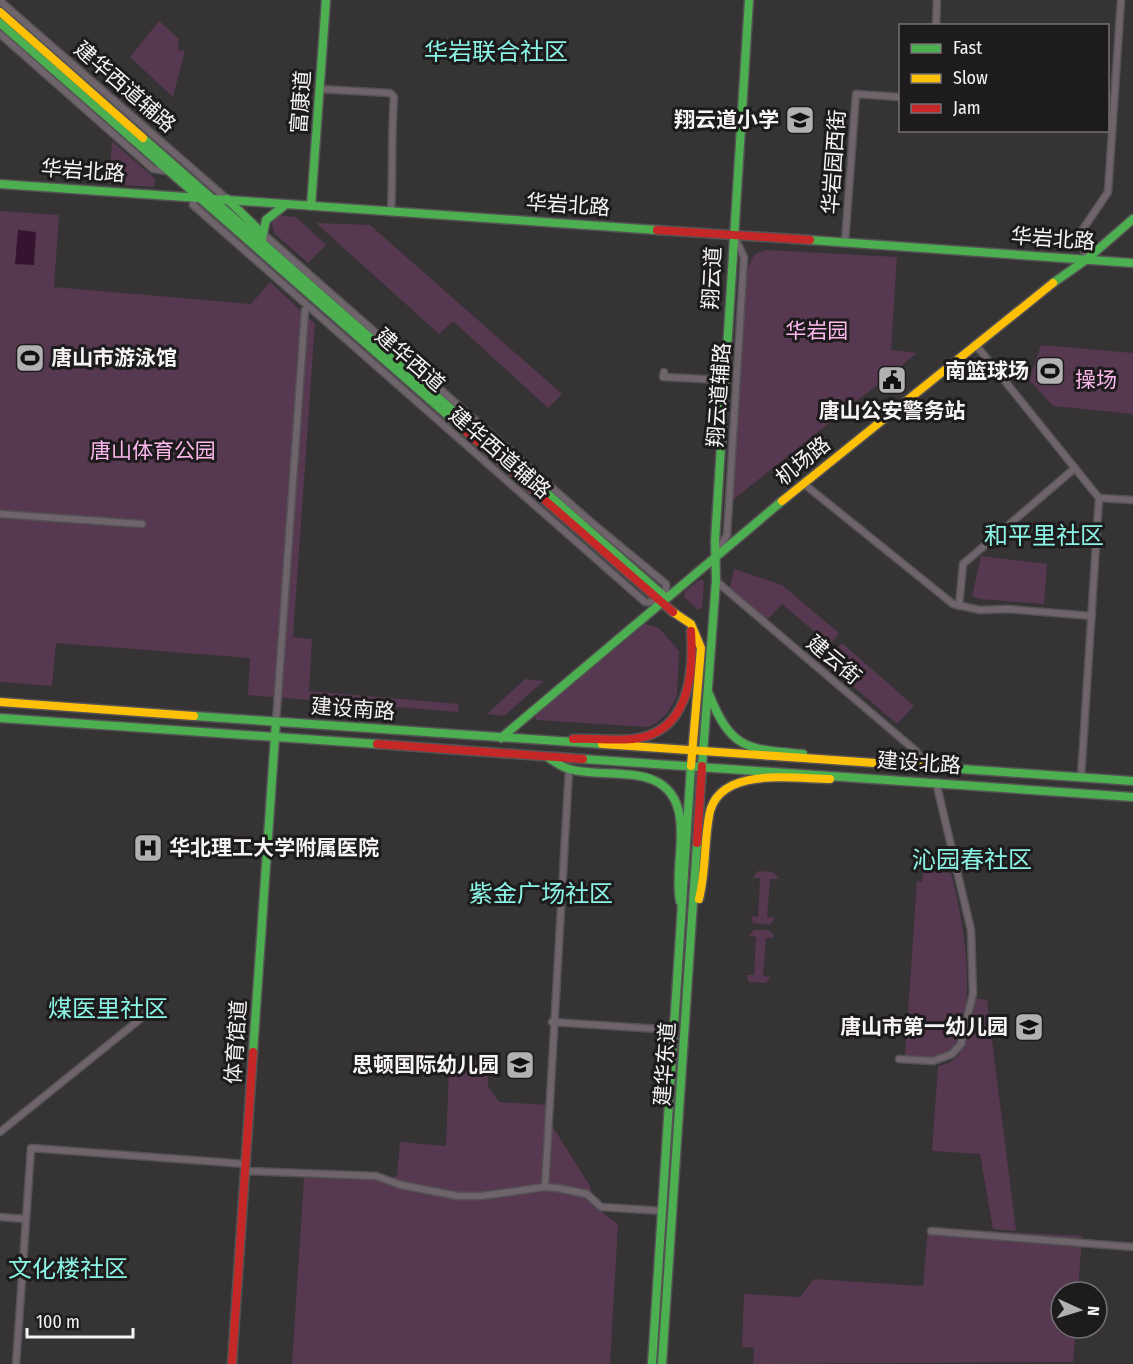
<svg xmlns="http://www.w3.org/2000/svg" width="1133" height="1364" font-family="'Fira Sans Condensed','Noto Sans SC',sans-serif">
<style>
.green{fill:#563850}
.water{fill:#361430}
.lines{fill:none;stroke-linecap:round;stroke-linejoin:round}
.street-casing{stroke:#545253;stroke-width:9}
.fast-casing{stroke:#545253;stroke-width:11}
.slow-casing{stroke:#545253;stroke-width:11}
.jam-casing{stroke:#545253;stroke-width:11}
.street{stroke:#6f646c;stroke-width:6}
.fast{stroke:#4caf50;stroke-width:8}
.slow{stroke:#ffc107;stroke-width:8}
.jam{stroke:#c62828;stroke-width:8}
.labels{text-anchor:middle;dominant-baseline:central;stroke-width:6;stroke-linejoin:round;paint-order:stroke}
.street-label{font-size:21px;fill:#f6f3f5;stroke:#1d1b1c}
.poi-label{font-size:21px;font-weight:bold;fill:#f6f3f5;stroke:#1d1b1c;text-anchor:end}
.park-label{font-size:21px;fill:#fcb7ed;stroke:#1d1b1c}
.quarter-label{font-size:24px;fill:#8bf4e6;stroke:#1d1b1c}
</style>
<rect width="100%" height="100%" fill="#353334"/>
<g class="green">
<path d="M159,21L179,39L178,50L185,51L173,97L130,57Z"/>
<path d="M112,141L152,176L155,180L154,187L109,184Z"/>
<path d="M0,211L59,215L54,287L251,304L270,282L315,324L293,637L312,639L309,691L459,704L458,712L248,695L250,658L56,643L52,686L0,682Z"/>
<path d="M276,215L296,217L326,245L308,263L274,233L271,221Z"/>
<path d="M316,223L370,225L562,394L548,408L453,321L439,334Z"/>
<path d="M766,250L897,257L891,350L917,353L729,503L746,272L754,255Z"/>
<path d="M1041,345L1133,353V414L1053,406L1029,380Z"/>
<path d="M981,556L1047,564L1044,604L980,599L972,596Z"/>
<path d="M734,569L782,585L839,633L830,645L782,604L767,620L730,588Z"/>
<path d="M701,579L704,581L702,608L698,610L684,597L685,591Z"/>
<path d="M645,624L659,628L679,651L677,696L666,715L656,723L648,727L536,720L535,716Z"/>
<path d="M842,643L914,706L897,724L825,662Z"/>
<path d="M525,679L544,681L504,716L487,714Z"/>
<path d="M758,871L773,872L778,877L777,879H770L767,917L775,918L770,925L753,923L751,916L758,917L760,878H753Z"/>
<path d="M923,871L951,873C964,923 979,1005 952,1052L938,1057L905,1056L917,881L922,882Z"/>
<path d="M754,930H769L774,936L773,938H766L763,976L771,977L766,983L749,982L746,975H754L756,937L749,936Z"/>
<path d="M973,998L987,1000L1016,1231L993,1229L980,1154L932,1151L938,1066L949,1063L959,1055Z"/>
<path d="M489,1059L488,1087L499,1102L549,1105L547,1118L590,1186L595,1207L618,1224L610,1364H292L304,1178L377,1180L397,1176L400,1142L446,1146L449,1069Z"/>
<path d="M928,1228L1082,1236L1078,1292H1061V1328H1076L1073,1362L753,1364L754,1348L742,1347L744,1294L800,1297L814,1279L923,1286Z"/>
</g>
<path class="water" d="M18,230L36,232L34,265L15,264Z"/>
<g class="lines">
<g class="street-casing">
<g id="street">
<path d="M0,1L227,199"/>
<path d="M936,26L937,0"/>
<path d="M0,34L153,169L167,171"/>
<path d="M319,89L390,93L394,97C391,136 393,173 391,212"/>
<path d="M195,196L193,205L645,602L660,603"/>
<path d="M261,232L591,522L666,584V598"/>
<path d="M845,242L856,94L900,97"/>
<path d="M1087,259L1079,235L1108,192L1121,0"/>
<path d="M975,344L1099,498L1133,500"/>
<path d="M664,372L663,377L724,380"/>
<path d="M804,484L953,604L980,610L1008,609L1092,616"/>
<path d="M0,514L142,524"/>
<path d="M718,550L727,535L744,257L735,238"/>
<path d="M716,581L916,751L926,767"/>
<path d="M959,606L963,564L1075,468"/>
<path d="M276,722L305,310"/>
<path d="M1081,777L1099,498"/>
<path d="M552,1022L674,1030"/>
<path d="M899,1059L933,1061L952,1054L961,1044L973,993L971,930L936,782"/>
<path d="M0,1132L165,999"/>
<path d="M245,1171L376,1176L401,1185L458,1196H481L545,1187L557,1188L587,1194L601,1207L663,1211"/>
<path d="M545,1187L569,769"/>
<path d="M0,1217L26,1219"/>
<path d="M931,1231L1133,1247"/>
<path d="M16,1364L31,1148L246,1164"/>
</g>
</g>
<g class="fast-casing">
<g id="fast">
<path d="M0,23L452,419"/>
<path d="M143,138L666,598"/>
<path d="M0,184L657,230"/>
<path d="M227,199L261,232"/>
<path d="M311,206L326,0"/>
<path d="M810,240L1133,263"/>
<path d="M261,243L266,220L285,205"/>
<path d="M1053,283L1087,259L1133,219"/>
<path d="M709,694C731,750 747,749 803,754"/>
<path d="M194,716L602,744"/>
<path d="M0,718L377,744"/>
<path d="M501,738L782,501"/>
<path d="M549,758C555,762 562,767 569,769C609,780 672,759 680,818C684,846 675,873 680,901"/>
<path d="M583,759L1133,797"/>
<path d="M702,766L716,581L715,541L749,0"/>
<path d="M947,768L1133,781"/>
<path d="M253,1052L276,722"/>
<path d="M652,1364L691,766"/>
<path d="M662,1364L697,843"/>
</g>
</g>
<g class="slow-casing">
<g id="slow">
<path d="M0,12L143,138"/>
<path d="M782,501L1053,283"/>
<path d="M673,612L691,624L701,648L691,766"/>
<path d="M0,702L194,716"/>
<path d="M602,744L947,768"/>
<path d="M699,899C706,871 704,844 709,816C717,765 794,779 830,779"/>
</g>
</g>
<g class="jam-casing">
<g id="jam">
<path d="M657,230L810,240"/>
<path d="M452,419L673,612"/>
<path d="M573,739C593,738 613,741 633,739C688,733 694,676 691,631"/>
<path d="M377,744L583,759"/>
<path d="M697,843L702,766"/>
<path d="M232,1364L253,1052"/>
</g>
</g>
<use href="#street" class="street"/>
<use href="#fast" class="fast"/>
<use href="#slow" class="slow"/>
<use href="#jam" class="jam"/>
</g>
<defs>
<g id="school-square" transform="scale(1.5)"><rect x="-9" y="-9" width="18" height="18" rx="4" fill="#b2b0b1" stroke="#1d1b1c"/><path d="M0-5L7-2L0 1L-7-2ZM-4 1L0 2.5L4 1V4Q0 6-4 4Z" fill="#111"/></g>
<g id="stadium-square" transform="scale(1.5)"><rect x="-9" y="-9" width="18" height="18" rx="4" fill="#b2b0b1" stroke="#1d1b1c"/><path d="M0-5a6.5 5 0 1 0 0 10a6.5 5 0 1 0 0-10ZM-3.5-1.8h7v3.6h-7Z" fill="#111"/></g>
<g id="civic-square" transform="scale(1.5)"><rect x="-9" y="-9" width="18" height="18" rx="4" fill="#b2b0b1" stroke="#1d1b1c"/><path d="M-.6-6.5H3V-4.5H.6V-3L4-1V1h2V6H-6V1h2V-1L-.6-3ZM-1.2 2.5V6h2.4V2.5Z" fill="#111"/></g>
<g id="hospital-square" transform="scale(1.5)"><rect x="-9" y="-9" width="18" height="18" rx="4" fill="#b2b0b1" stroke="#1d1b1c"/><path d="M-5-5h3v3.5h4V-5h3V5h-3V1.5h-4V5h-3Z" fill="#111"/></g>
</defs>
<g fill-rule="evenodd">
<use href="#school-square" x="800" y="120"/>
<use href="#stadium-square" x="30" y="358"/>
<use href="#stadium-square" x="1050" y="371"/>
<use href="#civic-square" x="892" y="380"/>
<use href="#hospital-square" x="148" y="848"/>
<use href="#school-square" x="1029" y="1027"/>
<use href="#school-square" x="520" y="1065"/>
</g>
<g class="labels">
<g class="street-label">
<text transform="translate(125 87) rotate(41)">建华西道辅路</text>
<text transform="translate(301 102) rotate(-86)">富康道</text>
<text transform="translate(834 162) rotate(-86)">华岩园西街</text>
<text transform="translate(83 171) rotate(4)">华岩北路</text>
<text transform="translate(568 205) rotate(4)">华岩北路</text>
<text transform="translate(1053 239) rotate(4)">华岩北路</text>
<text transform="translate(712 278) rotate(-87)">翔云道</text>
<text transform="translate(410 360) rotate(41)">建华西道</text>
<text transform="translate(719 395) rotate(-86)">翔云道辅路</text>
<text transform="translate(500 453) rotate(41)">建华西道辅路</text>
<text transform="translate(803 461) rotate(-39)">机场路</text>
<text transform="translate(834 660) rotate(40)">建云街</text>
<text transform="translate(353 709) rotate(4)">建设南路</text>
<text transform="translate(919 763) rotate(4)">建设北路</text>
<text transform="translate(236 1042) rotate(-86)">体育馆道</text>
<text transform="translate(665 1064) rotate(-86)">建华东道</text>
</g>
<g class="poi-label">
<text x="779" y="120">翔云道小学</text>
<text x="51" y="358" text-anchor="start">唐山市游泳馆</text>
<text x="1029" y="371">南篮球场</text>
<text x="892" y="411" text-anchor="middle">唐山公安警务站</text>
<text x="169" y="848" text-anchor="start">华北理工大学附属医院</text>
<text x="1008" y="1027">唐山市第一幼儿园</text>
<text x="499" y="1065">思顿国际幼儿园</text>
</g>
<g class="park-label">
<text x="817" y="331">华岩园</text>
<text x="1096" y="380">操场</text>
<text x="153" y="451">唐山体育公园</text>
</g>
<g class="quarter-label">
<text x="496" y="52">华岩联合社区</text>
<text x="1044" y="536">和平里社区</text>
<text x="972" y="860">沁园春社区</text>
<text x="541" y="894">紫金广场社区</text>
<text x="108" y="1009">煤医里社区</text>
<text x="68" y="1269">文化楼社区</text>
</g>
</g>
<rect x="899" y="24" width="210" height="108" fill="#1d1b1c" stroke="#747173" stroke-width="1.5"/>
<rect x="911" y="44" width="30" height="9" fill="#4caf50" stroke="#747173" stroke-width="1.5"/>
<text x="953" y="54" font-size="18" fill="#f6f3f5">Fast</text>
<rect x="911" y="74" width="30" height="9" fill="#ffc107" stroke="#747173" stroke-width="1.5"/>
<text x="953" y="84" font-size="18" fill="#f6f3f5">Slow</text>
<rect x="911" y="104" width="30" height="9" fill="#c62828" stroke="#747173" stroke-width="1.5"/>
<text x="953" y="114" font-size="18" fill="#f6f3f5">Jam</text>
<g transform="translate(1079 1310) rotate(94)"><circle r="28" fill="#1d1b1c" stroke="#747173" stroke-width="1.5"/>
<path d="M0-4.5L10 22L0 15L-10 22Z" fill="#b2b0b1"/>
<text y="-9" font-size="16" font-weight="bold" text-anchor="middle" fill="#f6f3f5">N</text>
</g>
<path d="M27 1328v9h106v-9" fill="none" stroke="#f6f3f5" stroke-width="3"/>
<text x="36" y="1328" font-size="18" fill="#f6f3f5" stroke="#1d1b1c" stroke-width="4.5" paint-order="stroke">100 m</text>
</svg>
